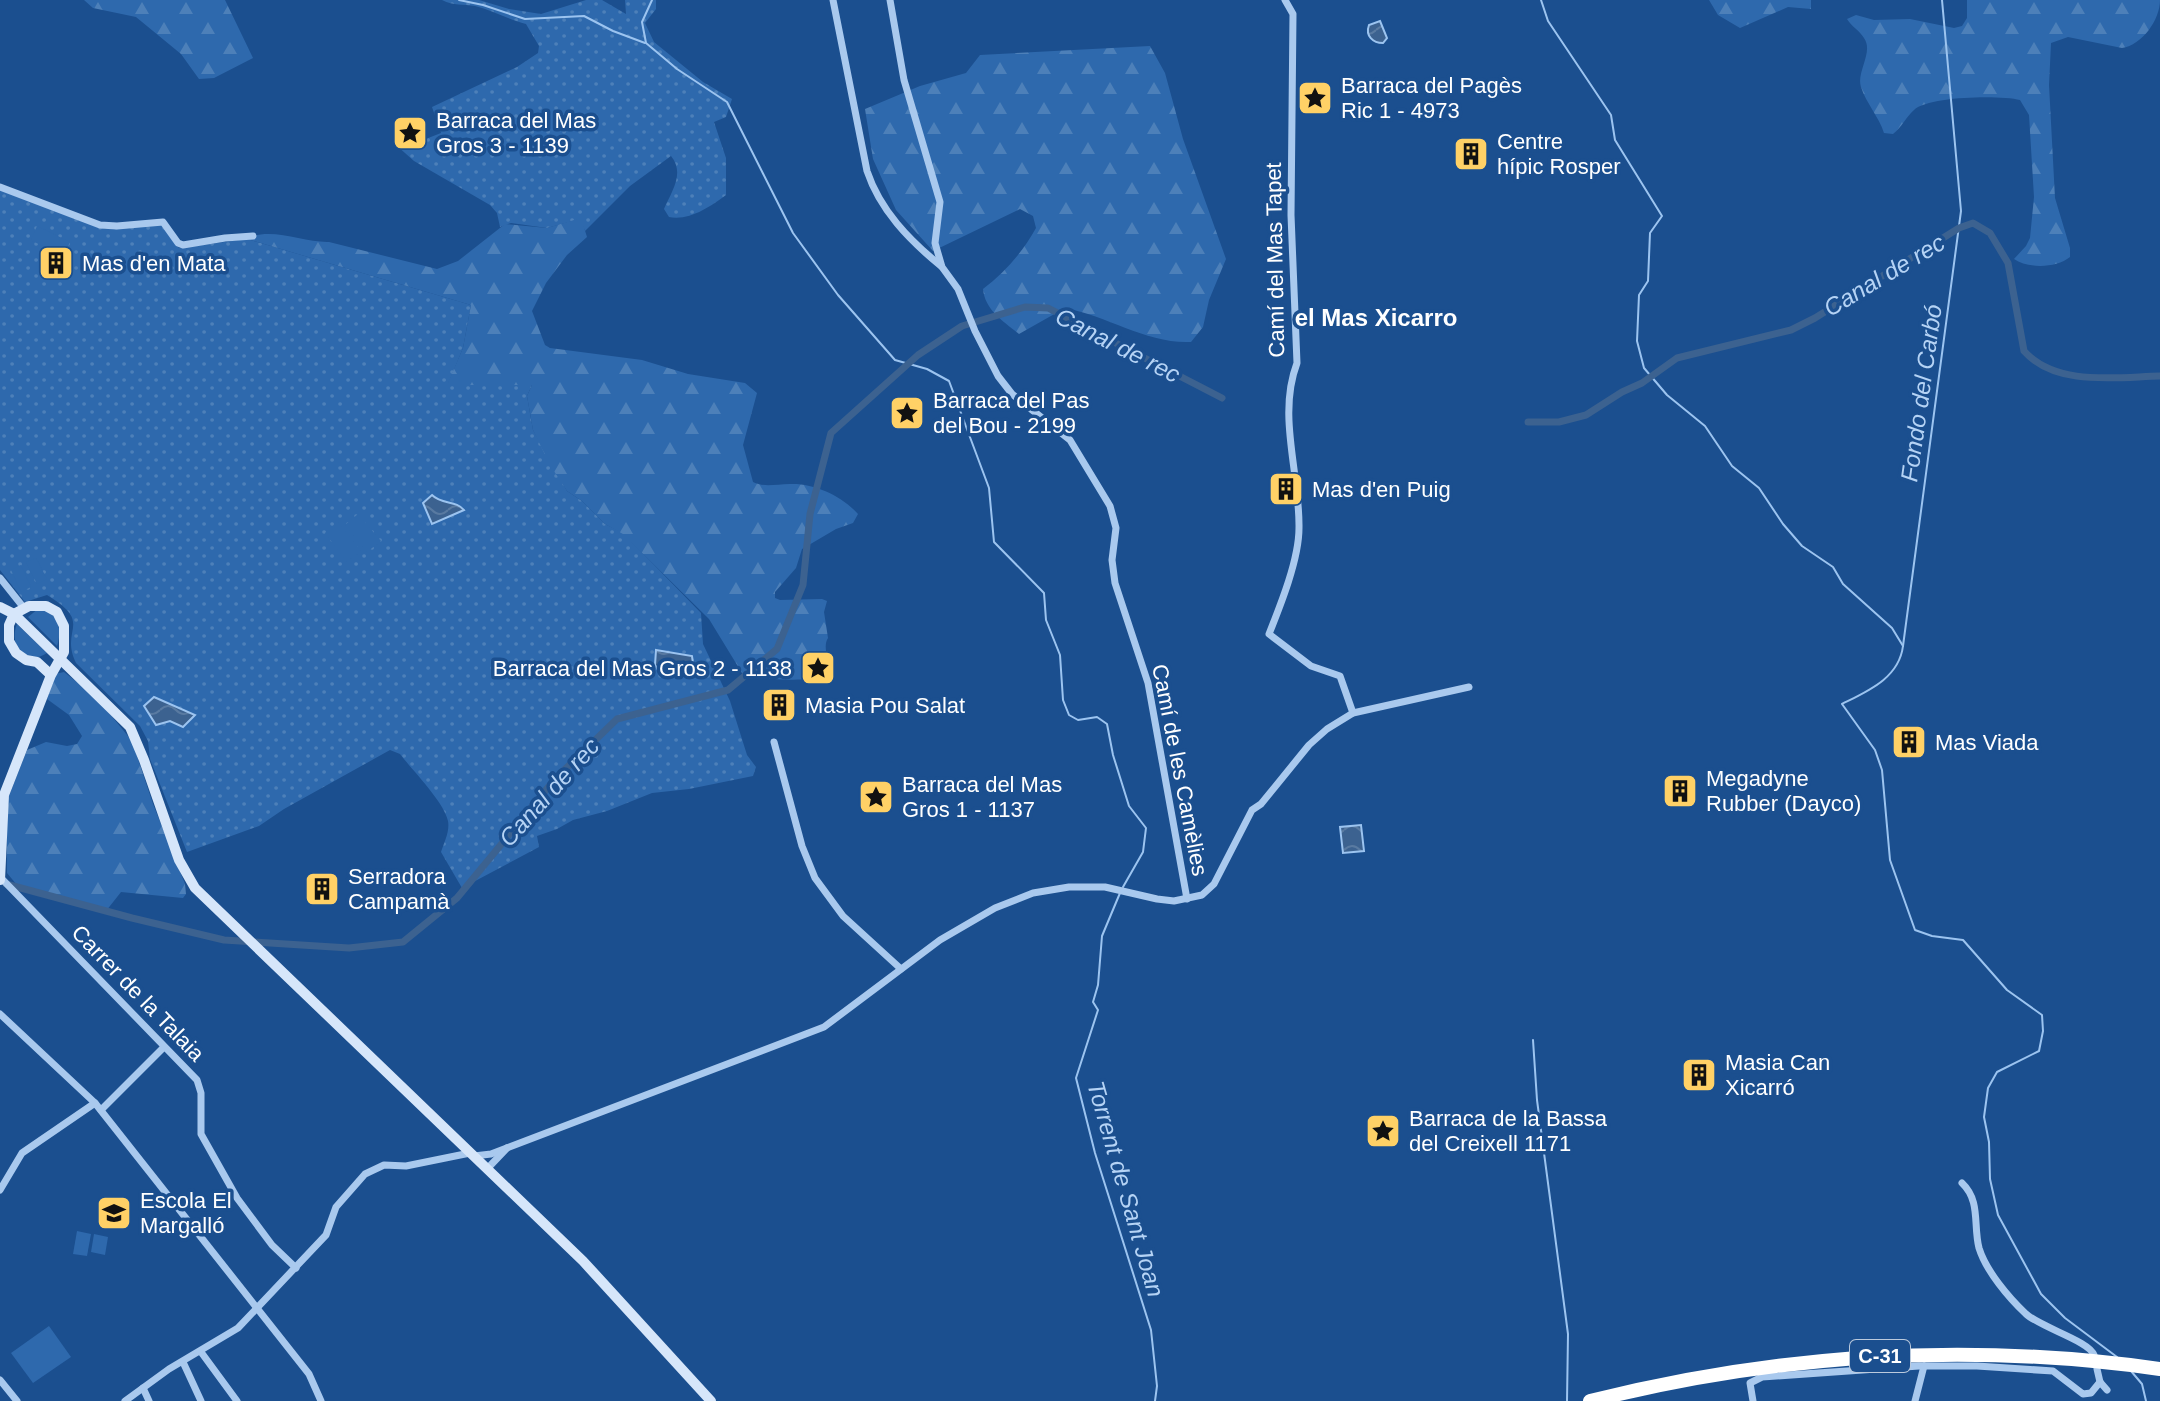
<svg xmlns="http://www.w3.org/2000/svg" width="2160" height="1401" font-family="Arial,sans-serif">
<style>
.grass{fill:url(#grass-dots)}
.forest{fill:url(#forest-firs)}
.garden{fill:#2e69ad}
.water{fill:url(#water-waves);stroke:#9cc4f0;stroke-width:2}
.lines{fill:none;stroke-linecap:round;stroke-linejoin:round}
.stream{stroke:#9cc4f0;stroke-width:2}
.canal{stroke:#3c6290;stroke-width:7}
.street{stroke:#a9c9ee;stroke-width:7}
.secondary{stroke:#d6e6fa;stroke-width:10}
.highway{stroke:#fff;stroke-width:14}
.labels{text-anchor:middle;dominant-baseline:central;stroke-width:7;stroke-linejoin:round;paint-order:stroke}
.shield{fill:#1b4f8f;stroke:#bbcadd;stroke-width:2}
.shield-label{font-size:20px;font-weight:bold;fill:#fff}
.poi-label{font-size:22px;fill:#fff;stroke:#1b4f8f;text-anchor:start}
.street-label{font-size:22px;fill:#fff;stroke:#1b4f8f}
.water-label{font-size:24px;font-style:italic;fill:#b5d3f5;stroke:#1b4f8f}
.neighbourhood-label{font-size:24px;font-weight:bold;fill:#fff;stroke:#1b4f8f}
</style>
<defs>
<pattern id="grass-dots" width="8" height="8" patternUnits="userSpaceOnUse" patternTransform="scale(2)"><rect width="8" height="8" fill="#2e69ad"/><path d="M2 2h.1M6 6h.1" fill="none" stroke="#4d80b9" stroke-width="1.8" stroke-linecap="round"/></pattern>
<pattern id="forest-firs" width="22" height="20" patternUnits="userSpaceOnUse" patternTransform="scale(2)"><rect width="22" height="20" fill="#2e69ad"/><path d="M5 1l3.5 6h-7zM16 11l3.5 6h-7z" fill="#4d80b9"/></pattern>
<pattern id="water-waves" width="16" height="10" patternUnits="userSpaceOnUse" patternTransform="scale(2)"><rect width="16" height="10" fill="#3c6290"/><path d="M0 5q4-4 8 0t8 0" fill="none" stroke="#597aa1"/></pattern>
</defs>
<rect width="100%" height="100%" fill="#1b4f8f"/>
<g class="grass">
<path d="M442,0H479L509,9L541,14L586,0H602L626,14L625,0H656V9L645,23L654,42L703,82L732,99L726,117L714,122L726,158V195C710,207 689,221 669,217L664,209C672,191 685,173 671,156L630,186L585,231L580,219L547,228L511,223L500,227L497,213L490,205L414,161L396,145L398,140L413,144L441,133L432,107L517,67L538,53L539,46L526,24C509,20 492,10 475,6C463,4 454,6 442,0Z"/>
<path d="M0,190L105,229L161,224L179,248L247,239L471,305L463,348L448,384L532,385L527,396L533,430L567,491L582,501L605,524L623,533L701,613L703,644L730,701L747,755L756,767L753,776L689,789L652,793L607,811L573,820L557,829L537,836L539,847L462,888L441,852C444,843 450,831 448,821C444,802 413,771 400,754L390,750L284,809L259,826L187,852L150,759L148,741L140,726L76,663C59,628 95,624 47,595L25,602L0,570Z"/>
</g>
<g class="forest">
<path d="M84,0H225L253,58L214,78L199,79L181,54L136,17L93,8Z"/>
<path d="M1709,0H1811V9L1788,7L1740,28L1718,15Z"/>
<path d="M1967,0H2160C2160,20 2142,45 2122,48L2068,37L2051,43L2049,85L2055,198L2070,248V257C2056,268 2029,269 2014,259L2026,246L2030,238L2034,197L2029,115L2020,100C2001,95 1928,96 1914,110C1906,117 1902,127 1893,134L1884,133C1879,117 1866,103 1861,87C1856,72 1874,52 1864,38C1859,30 1852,27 1847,19L1856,15L1874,20L1910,19L1954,28L1962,26L1967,18Z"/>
<path d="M1150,46L1165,73L1183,139L1226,259L1209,300L1203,327L1191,342C1147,344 1108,316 1065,308L1019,334C1003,321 985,310 983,289C1005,272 1022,253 1036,228L1033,216L1020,209L933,251L896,210L873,159L865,109L920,86L966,73L980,55Z"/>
<path d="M581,218L587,237L567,255L546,283L532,311L545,345L550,348L642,360L688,374L745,383L757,393L743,445L753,482C765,488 776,484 790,484C814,483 842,496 858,514L853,523L836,529L802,549L796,568L775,592V598L780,600L822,599L827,601L824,612L828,638C821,649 833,665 824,674C815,684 753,679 742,673L709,619L623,534L605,524L582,501L567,491L550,465L533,430L527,396L532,385H447L463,348L471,305L247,239C270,226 304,243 329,242L437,269L458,261L505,224L547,228Z"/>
<path d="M64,672L96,697L132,741L153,804L185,884L186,894L183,898L121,892L106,911L22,891L7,873V801L27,750L46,742L67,746L77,744L82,736L69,715L47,699L55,674Z"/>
</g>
<g class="garden">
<path d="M37,226L70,242L63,257L31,240Z"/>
<path d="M358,514L381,541L367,552L345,525Z"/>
<path d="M338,522L361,551L347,562L325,533Z"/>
<path d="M36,558L47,579L37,584L26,562Z"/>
<path d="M21,565L31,587L21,592L11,570Z"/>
<path d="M38,609C58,612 63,628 57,646L28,617Z"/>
<path d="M17,624L47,653C26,667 8,646 17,624Z"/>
<path d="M77,1231L91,1234L87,1256L73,1254Z"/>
<path d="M94,1234L108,1237L105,1255L91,1252Z"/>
<path d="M49,1326L71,1357L33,1383L11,1353Z"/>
</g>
<g class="water">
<path d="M1380,21L1387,38L1383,43C1373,43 1365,36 1369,25Z"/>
<path d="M432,495C442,505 456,500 464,510L432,524L423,503Z"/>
<path d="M656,650L692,656L694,671L688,675L658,670L655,665Z"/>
<path d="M154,697L195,715L183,727L170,721L156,725L144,706Z"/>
<path d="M1361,825L1364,851L1343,853L1340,827Z"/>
</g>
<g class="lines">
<g class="stream">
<path d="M459,0L483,5L525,19L584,16L613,31L645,43"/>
<path d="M652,0L642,22L646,43L677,69L727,102L793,233L838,295L895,360L927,369L949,381L989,488L994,542L1044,593L1046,620L1060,655L1063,700L1069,715L1078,720L1097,717L1107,724L1113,755L1129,806L1146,828L1143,852L1123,887"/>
<path d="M1541,0L1548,21L1611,115L1615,140L1662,216L1650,233L1648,281L1639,295L1637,341L1644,368L1667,395L1705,426L1732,466L1759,488L1783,524L1802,546L1833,567L1843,584L1892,628L1903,646C1899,678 1868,691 1842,704L1875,750L1882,770L1890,860L1915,930L1932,936L1963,940L2007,990L2042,1015L2043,1031L2039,1051L1997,1072L1988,1088L1984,1117L1989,1142L1990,1179L1998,1215L2041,1294L2065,1318L2117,1357"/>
<path d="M1903,646L1961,211L1942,0"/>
<path d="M1120,893L1102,936L1098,985L1093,1002L1098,1010L1076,1078L1095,1153L1151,1330L1157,1386L1155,1401"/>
<path d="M1533,1040L1537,1100L1568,1334L1567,1401"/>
<path d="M2131,1371L2142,1384L2146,1401"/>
</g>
<g class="canal">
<path d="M1528,422H1559L1586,415L1622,392L1642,383L1677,358L1791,330L1815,318L1959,228L1973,223L1990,233L2008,263L2024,351C2056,387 2117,377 2160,376"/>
<path d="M6,884L132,918L224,940L349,948L403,942L457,898L555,779L617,719L728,690L777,649L803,585L810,514L831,433L918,355L962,326L1025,307L1048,308L1222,398"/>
</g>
<g class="street">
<path d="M833,0L867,171C880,210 909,240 941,266"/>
<path d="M890,0L904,80L940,202L935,243L942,267L958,289L975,331L998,376L1012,394L1070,440L1110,506L1116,528L1112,560L1115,583L1148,683L1187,899"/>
<path d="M1285,0L1293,14L1291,215L1297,363C1277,416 1300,473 1299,528C1299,559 1281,604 1269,634L1311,666L1340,676L1353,713"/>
<path d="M0,187L100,225L117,226L163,222L178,243L183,245L225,238L253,236"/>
<path d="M0,578L24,608"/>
<path d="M774,742L802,846L815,878L843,916L901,969"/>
<path d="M0,877L197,1080L201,1093V1134L237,1198L272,1245L296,1268"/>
<path d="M0,1014L95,1103L309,1374L321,1401"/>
<path d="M101,1110L164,1047"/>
<path d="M474,1156L491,1154L824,1027L940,940L995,908L1033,893L1069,887H1105L1157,899L1174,901L1202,895L1214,884L1252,810L1261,804L1309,745L1327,729L1353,713L1469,687"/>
<path d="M487,1169L507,1148"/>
<path d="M1962,1183C1981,1201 1973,1225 1979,1248C1986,1271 2009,1298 2026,1314C2042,1328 2089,1341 2094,1355"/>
<path d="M0,1190L22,1153L95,1103"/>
<path d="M201,1352L237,1401"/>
<path d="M183,1362L201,1401"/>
<path d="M2097,1369L2100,1382L2107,1390"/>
<path d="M0,1380L17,1401"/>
<path d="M143,1388L149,1401"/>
<path d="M125,1401L169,1369L238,1328L326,1235L336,1207L365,1174L384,1165L406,1166L470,1153"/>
<path d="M1753,1401L1750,1383L1762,1377L1919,1366H1977L2053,1371L2083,1394L2091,1393L2100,1382"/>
<path d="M1915,1401L1924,1366"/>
</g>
<g class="secondary">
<path d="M0,607L14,614L130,727L144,760L179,860L195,888L583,1261L711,1401"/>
<path d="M0,880L4,795L51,675L64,652V626L57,612L46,606H29L14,614L9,625V641L16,653L26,660L37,662L51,675"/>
</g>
<path class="highway" d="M1590,1401C1777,1354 1970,1342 2160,1369"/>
</g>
<defs>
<g id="sight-square" transform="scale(1.8)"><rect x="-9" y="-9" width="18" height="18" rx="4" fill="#ffd166" stroke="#1b4f8f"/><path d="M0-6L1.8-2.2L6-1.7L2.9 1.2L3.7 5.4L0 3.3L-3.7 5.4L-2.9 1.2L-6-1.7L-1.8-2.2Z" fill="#111"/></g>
<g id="building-square" transform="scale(1.8)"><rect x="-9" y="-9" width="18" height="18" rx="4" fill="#ffd166" stroke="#1b4f8f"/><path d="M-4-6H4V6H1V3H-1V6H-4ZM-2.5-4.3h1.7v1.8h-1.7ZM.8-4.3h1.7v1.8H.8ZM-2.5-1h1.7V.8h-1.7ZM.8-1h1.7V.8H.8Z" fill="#111"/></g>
<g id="school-square" transform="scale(1.8)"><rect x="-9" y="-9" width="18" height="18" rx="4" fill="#ffd166" stroke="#1b4f8f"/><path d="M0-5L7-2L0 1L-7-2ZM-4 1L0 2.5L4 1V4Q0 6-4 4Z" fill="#111"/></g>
</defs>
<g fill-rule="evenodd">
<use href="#sight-square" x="1315" y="98"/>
<use href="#sight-square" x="410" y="133"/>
<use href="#building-square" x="1471" y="154"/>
<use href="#building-square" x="56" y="263"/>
<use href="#sight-square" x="907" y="413"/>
<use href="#building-square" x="1286" y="489"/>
<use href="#sight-square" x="818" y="668"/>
<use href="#building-square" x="779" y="705"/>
<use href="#building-square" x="1909" y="742"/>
<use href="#building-square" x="1680" y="791"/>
<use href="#sight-square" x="876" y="797"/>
<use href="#building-square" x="322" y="889"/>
<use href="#building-square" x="1699" y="1075"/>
<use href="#sight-square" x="1383" y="1131"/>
<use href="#school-square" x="114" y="1213"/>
</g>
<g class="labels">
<rect class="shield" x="1850" y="1340" width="60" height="32" rx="6"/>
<g class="shield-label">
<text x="1880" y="1356">C-31</text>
</g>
<g class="poi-label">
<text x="1341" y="85">Barraca del Pagès<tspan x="1341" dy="25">Ric 1 - 4973</tspan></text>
<text x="436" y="120">Barraca del Mas<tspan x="436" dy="25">Gros 3 - 1139</tspan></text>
<text x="1497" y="141">Centre<tspan x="1497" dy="25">hípic Rosper</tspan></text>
<text x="82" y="263">Mas d'en Mata</text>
<text x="933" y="400">Barraca del Pas<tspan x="933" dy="25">del Bou - 2199</tspan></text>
<text x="1312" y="489">Mas d'en Puig</text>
<text x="792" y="668" text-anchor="end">Barraca del Mas Gros 2 - 1138</text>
<text x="805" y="705">Masia Pou Salat</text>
<text x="1935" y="742">Mas Viada</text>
<text x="1706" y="778">Megadyne<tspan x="1706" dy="25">Rubber (Dayco)</tspan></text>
<text x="902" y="784">Barraca del Mas<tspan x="902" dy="25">Gros 1 - 1137</tspan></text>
<text x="348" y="876">Serradora<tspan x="348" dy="25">Campamà</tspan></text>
<text x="1725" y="1062">Masia Can<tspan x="1725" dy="25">Xicarró</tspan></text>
<text x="1409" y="1118">Barraca de la Bassa<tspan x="1409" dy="25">del Creixell 1171</tspan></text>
<text x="140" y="1200">Escola El<tspan x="140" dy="25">Margalló</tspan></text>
</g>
<g class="street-label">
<text transform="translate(1275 260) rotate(-91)">Camí del Mas Tapet</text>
<text transform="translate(1180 770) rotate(79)">Camí de les Camèlies</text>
<text transform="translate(138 993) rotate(46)">Carrer de la Talaia</text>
</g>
<g class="water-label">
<text transform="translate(1884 275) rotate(-31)">Canal de rec</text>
<text transform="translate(1118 345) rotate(27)">Canal de rec</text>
<text transform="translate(1921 393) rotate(-82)">Fondo del Carbó</text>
<text transform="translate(549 792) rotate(-48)">Canal de rec</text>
<text transform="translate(1126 1189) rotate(74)">Torrent de Sant Joan</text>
</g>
<g class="neighbourhood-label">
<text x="1376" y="317">el Mas Xicarro</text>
</g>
</g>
</svg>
